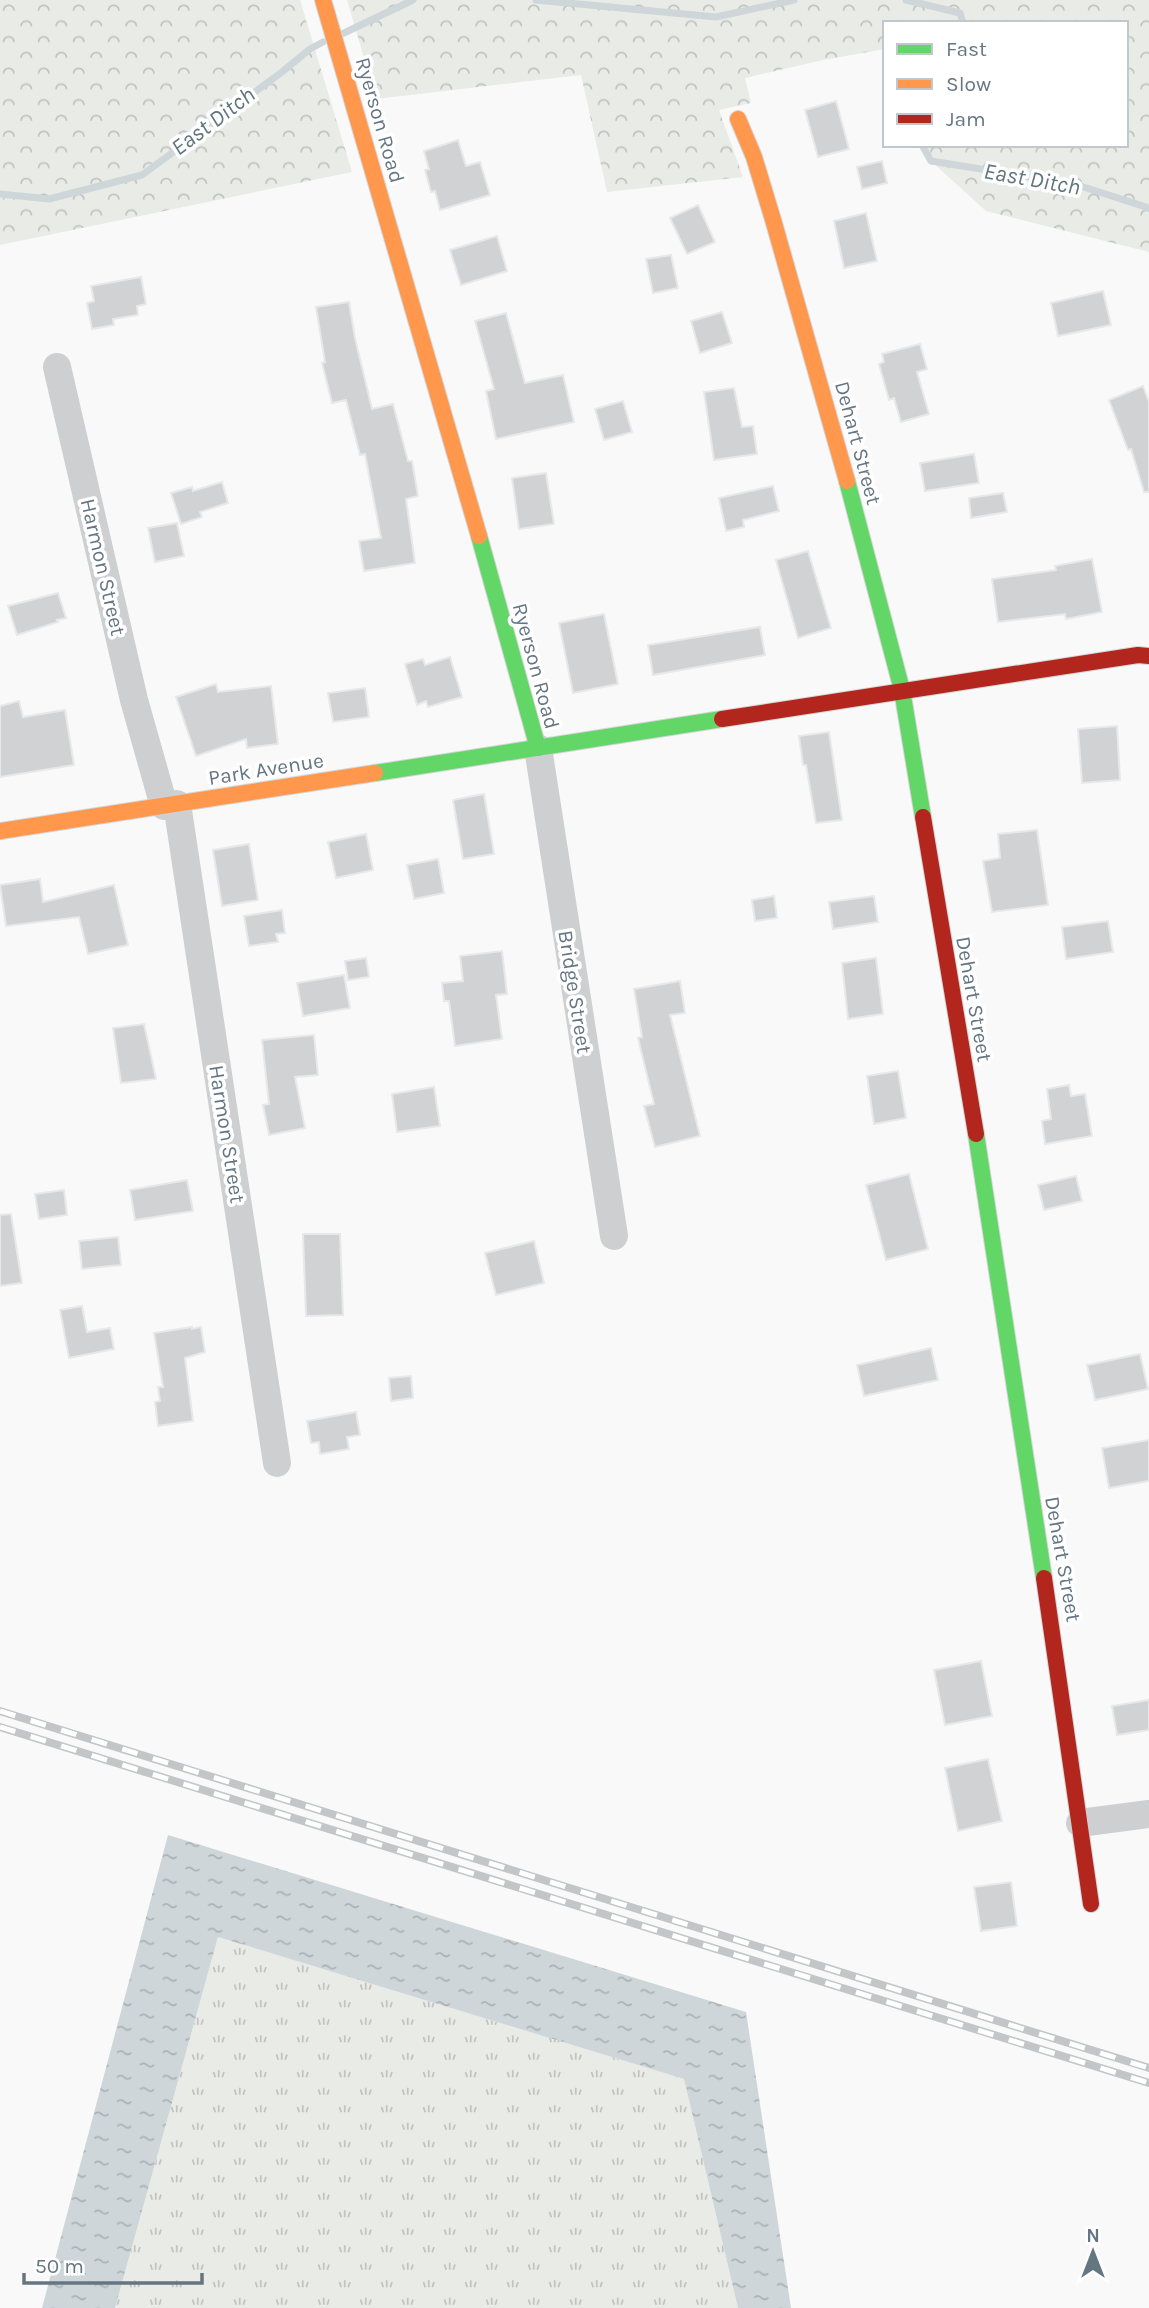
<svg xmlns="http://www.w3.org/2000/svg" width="1149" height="2308" font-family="Karla,sans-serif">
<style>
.grass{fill:url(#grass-tufts)}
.forest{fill:url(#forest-crowns)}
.water{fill:url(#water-ripples)}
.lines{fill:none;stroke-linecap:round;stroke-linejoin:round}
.stream{stroke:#ced6d9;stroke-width:7}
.building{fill:#d0d2d3;stroke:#e8e8e8;stroke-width:2}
.fast-casing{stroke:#d5d6d7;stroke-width:18}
.slow-casing{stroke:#d5d6d7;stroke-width:18}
.jam-casing{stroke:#d5d6d7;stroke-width:18}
.street{stroke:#cecfd0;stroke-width:28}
.fast{stroke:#63d668;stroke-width:16}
.slow{stroke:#ff974d;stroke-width:16}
.jam{stroke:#b3261e;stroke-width:16}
.rail-casing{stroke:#c3c5c6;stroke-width:8}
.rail{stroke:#fff;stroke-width:5;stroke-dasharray:16;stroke-linecap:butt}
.labels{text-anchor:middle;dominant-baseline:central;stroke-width:7;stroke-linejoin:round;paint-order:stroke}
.street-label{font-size:21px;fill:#657683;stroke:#fff}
.water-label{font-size:23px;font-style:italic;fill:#60757c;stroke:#fff}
</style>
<defs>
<pattern id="grass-tufts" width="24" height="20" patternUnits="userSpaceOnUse" patternTransform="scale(1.75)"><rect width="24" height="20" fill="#e8ebe6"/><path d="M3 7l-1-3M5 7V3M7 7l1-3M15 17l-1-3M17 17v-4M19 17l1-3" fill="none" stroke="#c0c3c0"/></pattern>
<pattern id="forest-crowns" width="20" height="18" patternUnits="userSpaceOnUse" patternTransform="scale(1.75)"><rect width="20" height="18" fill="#e8ebe6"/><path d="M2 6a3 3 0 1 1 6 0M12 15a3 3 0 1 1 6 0" fill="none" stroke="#c0c3c0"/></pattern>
<pattern id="water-ripples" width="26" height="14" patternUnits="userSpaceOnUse" patternTransform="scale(1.75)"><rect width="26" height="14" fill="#ced6d9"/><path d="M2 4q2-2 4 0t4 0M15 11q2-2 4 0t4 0" fill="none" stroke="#abb2b5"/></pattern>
</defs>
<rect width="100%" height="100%" fill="#f9f9f9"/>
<path class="grass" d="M218,1937L684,2079L738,2308H115Z"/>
<g class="forest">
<path d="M0,0H300L352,172L0,245Z"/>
<path d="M347,0H1149V252L986,211L931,161L922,145H1126V23H885V49L823,60L745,78L751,103L719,110L743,177L607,192L581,75L376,99Z"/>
</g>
<path class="water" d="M168,1835L746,2012L791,2308H738L684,2079L218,1937L115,2308H42Z"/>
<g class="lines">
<g class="stream">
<path d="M536,0L716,17L794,0"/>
<path d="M906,0L960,13L963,23"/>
<path d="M344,33L413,0"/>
<path d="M922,145L931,161L1074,184L1149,208"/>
<path d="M0,194L49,199L142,175L282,72L310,49L323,42"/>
</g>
</g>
<g class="building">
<path d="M836,101L849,149L818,157L805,110Z"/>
<path d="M458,140L466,166L480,162L490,195L440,210L435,191L431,192L425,170L429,169L424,151Z"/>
<path d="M882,161L887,183L862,189L857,167Z"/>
<path d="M698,205L715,242L687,254L670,218Z"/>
<path d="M866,213L877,261L844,268L834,221Z"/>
<path d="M497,236L507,271L461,285L450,250Z"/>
<path d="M671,255L678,288L653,293L646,259Z"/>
<path d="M141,277L146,304L137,306L138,315L113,319L114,325L92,329L87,303L94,301L91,286Z"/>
<path d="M1103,291L1111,325L1058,336L1051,303Z"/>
<path d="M349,302L355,338L372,409L393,404L408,461H412L418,496L406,499L415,563L364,571L359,541L381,538L365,454L360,455L346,400L332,403L322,363L325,362L316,307Z"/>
<path d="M722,312L732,343L700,353L691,321Z"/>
<path d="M506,313L525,383L563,375L574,422L496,439L486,391L494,389L475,321Z"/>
<path d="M920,344L927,369L917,372L929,414L901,422L894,398L889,400L879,364L884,362L882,354Z"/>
<path d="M1143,386L1149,402V492H1144L1131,449L1128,450L1109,400Z"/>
<path d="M734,388L742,427L753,426L757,454L714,460L704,392Z"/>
<path d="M623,401L632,432L604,440L595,409Z"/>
<path d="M974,454L979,483L925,491L920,463Z"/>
<path d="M546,473L554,524L519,529L512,478Z"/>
<path d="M222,482L228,503L200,512L202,517L181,524L171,493L192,487L193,491Z"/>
<path d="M773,486L779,511L743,520L744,527L726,531L719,498Z"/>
<path d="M1003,493L1007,512L971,518L969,498Z"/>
<path d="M177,523L184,556L155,562L148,528Z"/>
<path d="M808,551L831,628L798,638L776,560Z"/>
<path d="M1092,559L1102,612L1066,619L1065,614L998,622L992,579L1056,570L1055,566Z"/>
<path d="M58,593L66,618L57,620L58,622L17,635L8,606Z"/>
<path d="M604,614L618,684L573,693L559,623Z"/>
<path d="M760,627L765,655L653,675L648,645Z"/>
<path d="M450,657L462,697L428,707L426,701L417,705L405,664L423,659L425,665Z"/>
<path d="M216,684L218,692L271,686L278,744L247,748L246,739L196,756L176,697Z"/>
<path d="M365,688L369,717L333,722L328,693Z"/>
<path d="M19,701L23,717L65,710L74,765L0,777V706Z"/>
<path d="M1117,726L1120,780L1082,783L1078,729Z"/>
<path d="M829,732L842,820L816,823L806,765H803L799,736Z"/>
<path d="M484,794L494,854L463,859L453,800Z"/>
<path d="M1037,830L1048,905L992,912L983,861L1000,858L998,834Z"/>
<path d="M366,834L373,870L336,878L328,842Z"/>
<path d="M249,844L258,900L222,906L213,850Z"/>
<path d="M438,859L444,893L414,899L407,865Z"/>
<path d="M40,879L43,902L114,885L128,945L88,954L79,917L6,926L0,885Z"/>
<path d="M774,896L777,918L755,921L752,900Z"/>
<path d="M874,896L878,922L833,929L829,902Z"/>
<path d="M282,910L285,933L276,934L278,942L249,946L244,916Z"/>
<path d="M1108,921L1113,952L1066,959L1062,927Z"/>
<path d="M502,951L507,994L496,995L502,1039L455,1046L449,1001H444L442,983L463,981L460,956Z"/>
<path d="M366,958L369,977L348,980L345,961Z"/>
<path d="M876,958L883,1014L848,1019L842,963Z"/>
<path d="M344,975L350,1008L303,1016L297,983Z"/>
<path d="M680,981L685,1013L670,1015L700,1136L655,1147L644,1106L654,1104L638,1038L642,1037L634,989Z"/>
<path d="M144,1024L156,1079L121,1083L113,1028Z"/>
<path d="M314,1035L318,1075L295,1077L305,1128L269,1135L263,1105L269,1104L262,1040Z"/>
<path d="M898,1071L906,1118L874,1124L867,1076Z"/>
<path d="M1069,1085L1071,1096L1085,1094L1092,1136L1045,1144L1042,1121L1051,1119L1047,1089Z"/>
<path d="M434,1087L440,1126L397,1132L392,1094Z"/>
<path d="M909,1174L928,1249L886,1260L866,1185Z"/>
<path d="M1076,1176L1082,1201L1044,1210L1038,1185Z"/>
<path d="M187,1180L193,1211L135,1220L130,1190Z"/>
<path d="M64,1190L67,1215L39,1219L35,1194Z"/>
<path d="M11,1214L22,1283L0,1286V1215Z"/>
<path d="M303,1234H340L343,1315L306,1316Z"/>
<path d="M118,1237L121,1265L82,1269L79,1241Z"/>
<path d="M534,1241L544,1283L496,1295L485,1253Z"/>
<path d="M82,1306L87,1332L110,1328L114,1349L69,1358L60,1310Z"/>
<path d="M192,1327V1329L201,1327L205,1352L185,1358L193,1421L158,1426L155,1402L160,1401L158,1387H163L154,1333Z"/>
<path d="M931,1348L938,1380L864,1396L857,1365Z"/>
<path d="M1140,1354L1148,1389L1095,1400L1087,1365Z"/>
<path d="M411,1376L413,1398L391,1401L389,1378Z"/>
<path d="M356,1412L360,1435L347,1437L349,1449L320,1454L319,1442L311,1443L307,1421Z"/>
<path d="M1149,1440V1481L1109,1488L1102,1448Z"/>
<path d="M981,1661L992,1716L945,1725L934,1670Z"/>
<path d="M1149,1700V1730L1117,1735L1112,1706Z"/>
<path d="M988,1759L1002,1821L958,1831L945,1768Z"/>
<path d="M1011,1882L1017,1926L981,1931L974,1887Z"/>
</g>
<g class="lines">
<g class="fast-casing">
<g id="fast">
<path d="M847,481L902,690L923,817"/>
<path d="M479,536L538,748"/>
<path d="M375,773L722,719"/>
<path d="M976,1134C1000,1282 1020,1430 1044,1578"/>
</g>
</g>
<g class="slow-casing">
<g id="slow">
<path d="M323,0L479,536"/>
<path d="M738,119L754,157L774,223L847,481"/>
<path d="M0,831L375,773"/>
</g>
</g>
<g class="jam-casing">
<g id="jam">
<path d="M722,719L1138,655L1149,656"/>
<path d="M923,817L976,1134"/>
<path d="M1044,1578L1091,1904"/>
</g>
</g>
<g class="street">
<path d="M57,367L134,700L164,806"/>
<path d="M538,748L614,1236"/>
<path d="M177,804L277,1463"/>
<path d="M1080,1823L1149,1814"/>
</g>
<use href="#fast" class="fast"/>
<use href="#slow" class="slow"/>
<use href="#jam" class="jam"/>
<g class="rail-casing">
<g id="rail">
<path d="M0,1711L1149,2068"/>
<path d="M0,1727L1149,2083"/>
</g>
</g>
<use href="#rail" class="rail"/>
</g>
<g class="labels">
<g class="street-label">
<text transform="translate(380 120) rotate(74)">Ryerson Road</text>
<text transform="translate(858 443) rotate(75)">Dehart Street</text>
<text transform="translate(103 567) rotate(77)">Harmon Street</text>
<text transform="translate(536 666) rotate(75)">Ryerson Road</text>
<text transform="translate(266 769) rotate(-9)">Park Avenue</text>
<text transform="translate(575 992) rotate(81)">Bridge Street</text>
<text transform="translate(974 999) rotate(80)">Dehart Street</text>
<text transform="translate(227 1134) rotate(81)">Harmon Street</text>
<text transform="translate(1063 1559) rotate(80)">Dehart Street</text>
</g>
<g class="water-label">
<text transform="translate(213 121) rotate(-37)">East Ditch</text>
<text transform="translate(1032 179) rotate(10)">East Ditch</text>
</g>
</g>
<rect x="883" y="21" width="245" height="126" fill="#ffffff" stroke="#c1c8cd" stroke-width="2"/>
<rect x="897" y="44" width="35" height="10" fill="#63d668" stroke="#c1c8cd" stroke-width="2"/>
<text x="946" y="56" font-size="21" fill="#657683">Fast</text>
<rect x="897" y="79" width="35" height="10" fill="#ff974d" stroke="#c1c8cd" stroke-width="2"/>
<text x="946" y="91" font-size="21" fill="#657683">Slow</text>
<rect x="897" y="114" width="35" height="10" fill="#b3261e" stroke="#c1c8cd" stroke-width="2"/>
<text x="946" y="126" font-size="21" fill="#657683">Jam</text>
<g transform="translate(1093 2252)" stroke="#ffffff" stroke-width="5" paint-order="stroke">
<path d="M0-5L12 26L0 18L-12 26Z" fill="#657683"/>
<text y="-10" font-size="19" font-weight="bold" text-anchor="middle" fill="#657683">N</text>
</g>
<path d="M24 2273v10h178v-10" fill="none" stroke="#657683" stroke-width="3.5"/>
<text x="35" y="2273" font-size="21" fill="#657683" stroke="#ffffff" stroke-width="5" paint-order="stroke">50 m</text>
</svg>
